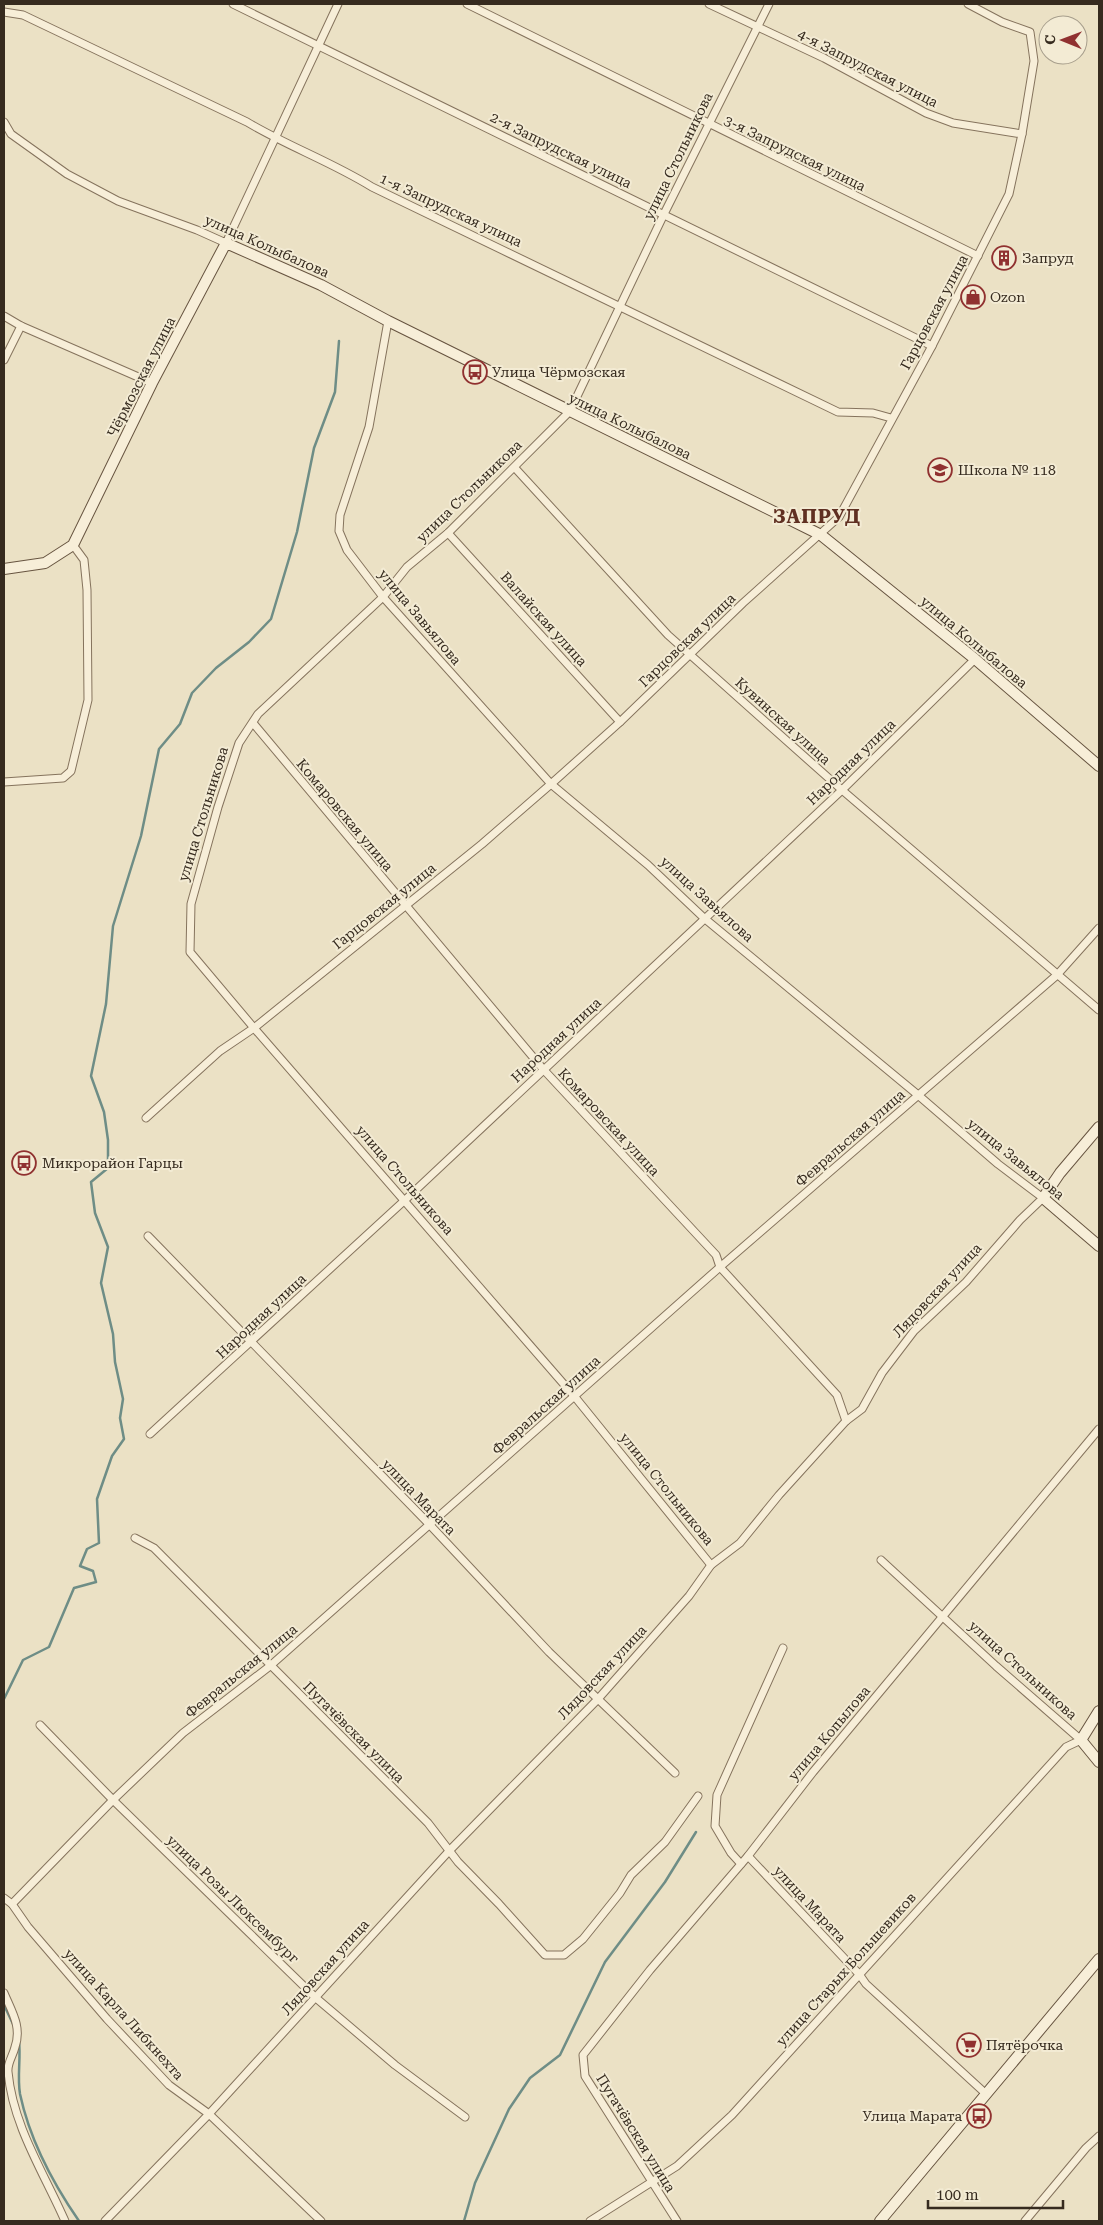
<svg xmlns="http://www.w3.org/2000/svg" width="1103" height="2225" font-family="'Roboto Serif',serif">
<style>
.lines{fill:none;stroke-linecap:round;stroke-linejoin:round}
.stream{stroke:#6e8d86;stroke-width:2.5}
.street-casing{stroke:#85735d;stroke-width:9}
.secondary-casing{stroke:#675440;stroke-width:12}
.street{stroke:#f7eed8;stroke-width:7}
.secondary{stroke:#f7eed8;stroke-width:10}
.labels{text-anchor:middle;dominant-baseline:central;stroke-width:4;stroke-linejoin:round;paint-order:stroke}
.street-label{font-size:14px;fill:#362b1f;stroke:#f3ebd4}
.poi-label{font-size:14px;fill:#362b1f;stroke:#f3ebd4;text-anchor:start}
.district-label{font-size:19px;font-weight:bold;letter-spacing:1px;fill:#603022;stroke:#f3ebd4}
</style>
<rect width="100%" height="100%" fill="#ebe1c5"/>
<g class="lines">
<g class="stream">
<path d="M4,1699L23,1660L49,1647L74,1588L96,1582L93,1571L80,1566L87,1549L99,1543L97,1499L112,1456L124,1439L120,1418L123,1399L115,1362L113,1334L101,1283L108,1247L95,1213L91,1182L108,1168V1140L104,1112L91,1076L106,1004L113,926L141,836L159,749L180,724L192,693L216,668L249,642L271,619L297,532L314,448L335,392L339,341"/>
<path d="M4,2005L13,2024"/>
<path d="M19,2041C21,2059 17,2076 20,2094C30,2141 52,2182 79,2221"/>
<path d="M464,2221L475,2183L509,2109L530,2078L560,2055L605,1962L665,1882L696,1832"/>
</g>
<g class="street-casing">
<g id="street">
<path d="M233,4L932,346"/>
<path d="M467,4L978,256"/>
<path d="M709,4L824,58L926,113L953,123L1022,134"/>
<path d="M4,12L23,15L247,122C287,146 332,162 372,187L838,412L873,413L891,418"/>
<path d="M4,122L11,134L67,174L118,201L197,230L226,243L338,4"/>
<path d="M4,316L21,326L152,383"/>
<path d="M4,360L21,326"/>
<path d="M515,468L668,635L842,790L1099,1010"/>
<path d="M448,533L620,722"/>
<path d="M253,723L543,1069L716,1255L720,1267L837,1395L846,1421"/>
<path d="M4,782L63,778L71,771L88,700L87,590L84,560L73,545"/>
<path d="M146,1118L220,1051L254,1028L482,844L551,784L620,722L743,603L839,517L932,346L1009,194L1022,134L1034,61L1030,32L1002,22L968,4"/>
<path d="M148,1236L430,1525L549,1652L675,1773"/>
<path d="M150,1434L405,1200L842,790L975,659"/>
<path d="M135,1538L154,1548L428,1823L458,1862L499,1904L545,1955H564L583,1939L620,1893L631,1875L665,1842L698,1796"/>
<path d="M711,1565L575,1397L254,1028L190,952L191,904L218,807L239,743L258,714L383,597L407,567L448,533L570,411L664,214L769,4"/>
<path d="M40,1725L113,1800L316,1998L395,2065L465,2117"/>
<path d="M748,1856L859,1974L866,1984L985,2093"/>
<path d="M741,1864L731,1853L715,1826L717,1795L783,1648"/>
<path d="M4,1898L12,1904L28,1927L107,2019L169,2085L209,2114L321,2221"/>
<path d="M12,1904L113,1800L183,1733L270,1666L720,1267L1057,975L1099,928"/>
<path d="M4,1993C12,2012 22,2027 15,2047C13,2056 7,2063 8,2072C13,2126 44,2173 65,2221"/>
<path d="M105,2221L209,2114L450,1850L598,1699L689,1596L711,1565L740,1543L779,1495L846,1421L862,1409L882,1373L914,1331L966,1282L1020,1220L1043,1198L998,1164L918,1095L704,918L648,865L551,784L383,597L347,550L339,531L340,515L369,427L388,321"/>
<path d="M590,2221L677,2166L732,2115L1066,1747L1081,1740L996,1666L881,1560"/>
<path d="M677,2221L585,2076L583,2055L650,1970L748,1856L813,1772L1099,1429"/>
<path d="M1025,2221L1086,2148L1099,2136"/>
</g>
</g>
<g class="secondary-casing">
<g id="secondary">
<path d="M4,569L45,563L73,545L152,383L226,243L321,285L388,321L821,535L975,659L1099,766"/>
<path d="M1099,1127L1060,1173L1043,1198L1099,1246"/>
<path d="M1099,1711L1081,1740L1099,1762"/>
<path d="M880,2221L1099,1959"/>
</g>
</g>
<use href="#street" class="street"/>
<use href="#secondary" class="secondary"/>
</g>
<defs>
<g id="building-ring" transform="scale(1.25)"><circle r="9.5" fill="#f3ebd4" stroke="#903130" stroke-width="1.5"/><path d="M-4-6H4V6H1V3H-1V6H-4ZM-2.5-4.3h1.7v1.8h-1.7ZM.8-4.3h1.7v1.8H.8ZM-2.5-1h1.7V.8h-1.7ZM.8-1h1.7V.8H.8Z" fill="#903130"/></g>
<g id="shop-ring" transform="scale(1.25)"><circle r="9.5" fill="#f3ebd4" stroke="#903130" stroke-width="1.5"/><path d="M-5-2.5h2.3a2.7 3.5 0 0 1 5.4 0H5L5.5 6h-11ZM-1.5-2.5h3a1.5 2.3 0 0 0-3 0Z" fill="#903130"/></g>
<g id="bus-ring" transform="scale(1.25)"><circle r="9.5" fill="#f3ebd4" stroke="#903130" stroke-width="1.5"/><path d="M-5-6H5V4H4V6H2V4H-2V6H-4V4H-5ZM-3.5-4V0h7V-4ZM-3.5 1.2v1.5H-2V1.2ZM2 1.2v1.5H3.5V1.2Z" fill="#903130"/></g>
<g id="school-ring" transform="scale(1.25)"><circle r="9.5" fill="#f3ebd4" stroke="#903130" stroke-width="1.5"/><path d="M0-5L7-2L0 1L-7-2ZM-4 1L0 2.5L4 1V4Q0 6-4 4Z" fill="#903130"/></g>
<g id="supermarket-ring" transform="scale(1.25)"><circle r="9.5" fill="#f3ebd4" stroke="#903130" stroke-width="1.5"/><path d="M-6-5.5h2.5l.6 2H6L4.5 2H-2.5L-4.4-4H-6ZM-1.5 3.2a1.3 1.3 0 1 0 .1 0ZM3 3.2a1.3 1.3 0 1 0 .1 0Z" fill="#903130"/></g>
</defs>
<g fill-rule="evenodd">
<use href="#building-ring" x="1004" y="258"/>
<use href="#shop-ring" x="973" y="297"/>
<use href="#bus-ring" x="475" y="372"/>
<use href="#school-ring" x="940" y="470"/>
<use href="#bus-ring" x="24" y="1163"/>
<use href="#supermarket-ring" x="969" y="2045"/>
<use href="#bus-ring" x="979" y="2116"/>
</g>
<g class="labels">
<g class="street-label">
<text transform="translate(868 68) rotate(27)">4-я Запрудская улица</text>
<text transform="translate(561 150) rotate(26)">2-я Запрудская улица</text>
<text transform="translate(795 153) rotate(26)">3-я Запрудская улица</text>
<text transform="translate(678 156) rotate(-64)">улица Стольникова</text>
<text transform="translate(451 210) rotate(25)">1-я Запрудская улица</text>
<text transform="translate(267 246) rotate(24)">улица Колыбалова</text>
<text transform="translate(934 312) rotate(-62)">Гарцовская улица</text>
<text transform="translate(141 377) rotate(-63)">Чёрмозская улица</text>
<text transform="translate(630 426) rotate(26)">улица Колыбалова</text>
<text transform="translate(469 491) rotate(-44)">улица Стольникова</text>
<text transform="translate(420 617) rotate(50)">улица Завьялова</text>
<text transform="translate(544 619) rotate(48)">Валайская улица</text>
<text transform="translate(687 640) rotate(-44)">Гарцовская улица</text>
<text transform="translate(974 642) rotate(40)">улица Колыбалова</text>
<text transform="translate(783 721) rotate(42)">Кувинская улица</text>
<text transform="translate(851 762) rotate(-44)">Народная улица</text>
<text transform="translate(203 814) rotate(-73)">улица Стольникова</text>
<text transform="translate(345 815) rotate(50)">Комаровская улица</text>
<text transform="translate(707 899) rotate(42)">улица Завьялова</text>
<text transform="translate(384 906) rotate(-39)">Гарцовская улица</text>
<text transform="translate(556 1040) rotate(-43)">Народная улица</text>
<text transform="translate(609 1122) rotate(47)">Комаровская улица</text>
<text transform="translate(850 1138) rotate(-41)">Февральская улица</text>
<text transform="translate(1016 1159) rotate(39)">улица Завьялова</text>
<text transform="translate(405 1180) rotate(49)">улица Стольникова</text>
<text transform="translate(937 1290) rotate(-47)">Лядовская улица</text>
<text transform="translate(261 1316) rotate(-43)">Народная улица</text>
<text transform="translate(546 1405) rotate(-42)">Февральская улица</text>
<text transform="translate(667 1489) rotate(51)">улица Стольникова</text>
<text transform="translate(419 1497) rotate(46)">улица Марата</text>
<text transform="translate(1023 1670) rotate(42)">улица Стольникова</text>
<text transform="translate(241 1671) rotate(-39)">Февральская улица</text>
<text transform="translate(602 1672) rotate(-47)">Лядовская улица</text>
<text transform="translate(354 1732) rotate(45)">Пугачёвская улица</text>
<text transform="translate(829 1733) rotate(-50)">улица Копылова</text>
<text transform="translate(233 1899) rotate(44)">улица Розы Люксембург</text>
<text transform="translate(810 1904) rotate(47)">улица Марата</text>
<text transform="translate(325 1967) rotate(-48)">Лядовская улица</text>
<text transform="translate(846 1969) rotate(-48)">улица Старых Большевиков</text>
<text transform="translate(124 2014) rotate(48)">улица Карла Либкнехта</text>
<text transform="translate(636 2133) rotate(58)">Пугачёвская улица</text>
</g>
<g class="poi-label">
<text x="1022" y="258">Запруд</text>
<text x="990" y="297">Ozon</text>
<text x="492" y="372">Улица Чёрмозская</text>
<text x="958" y="470">Школа № 118</text>
<text x="42" y="1163">Микрорайон Гарцы</text>
<text x="986" y="2045">Пятёрочка</text>
<text x="962" y="2116" text-anchor="end">Улица Марата</text>
</g>
<g class="district-label">
<text x="817" y="516">ЗАПРУД</text>
</g>
</g>
<rect width="1103" height="2225" fill="none" stroke="#362b1f" stroke-width="10"/>
<g transform="translate(1063 40) rotate(271)"><circle r="24" fill="#f3ebd4" stroke="#a79e8c"/>
<path d="M0-4L9 19L0 12L-9 19Z" fill="#903130"/>
<text y="-8" font-size="14" font-weight="bold" text-anchor="middle" fill="#362b1f">С</text>
</g>
<path d="M928 2200v8h135v-8" fill="none" stroke="#362b1f" stroke-width="2.5"/>
<text x="936" y="2200" font-size="15" fill="#362b1f" stroke="#f3ebd4" stroke-width="4" paint-order="stroke">100 m</text>
</svg>
